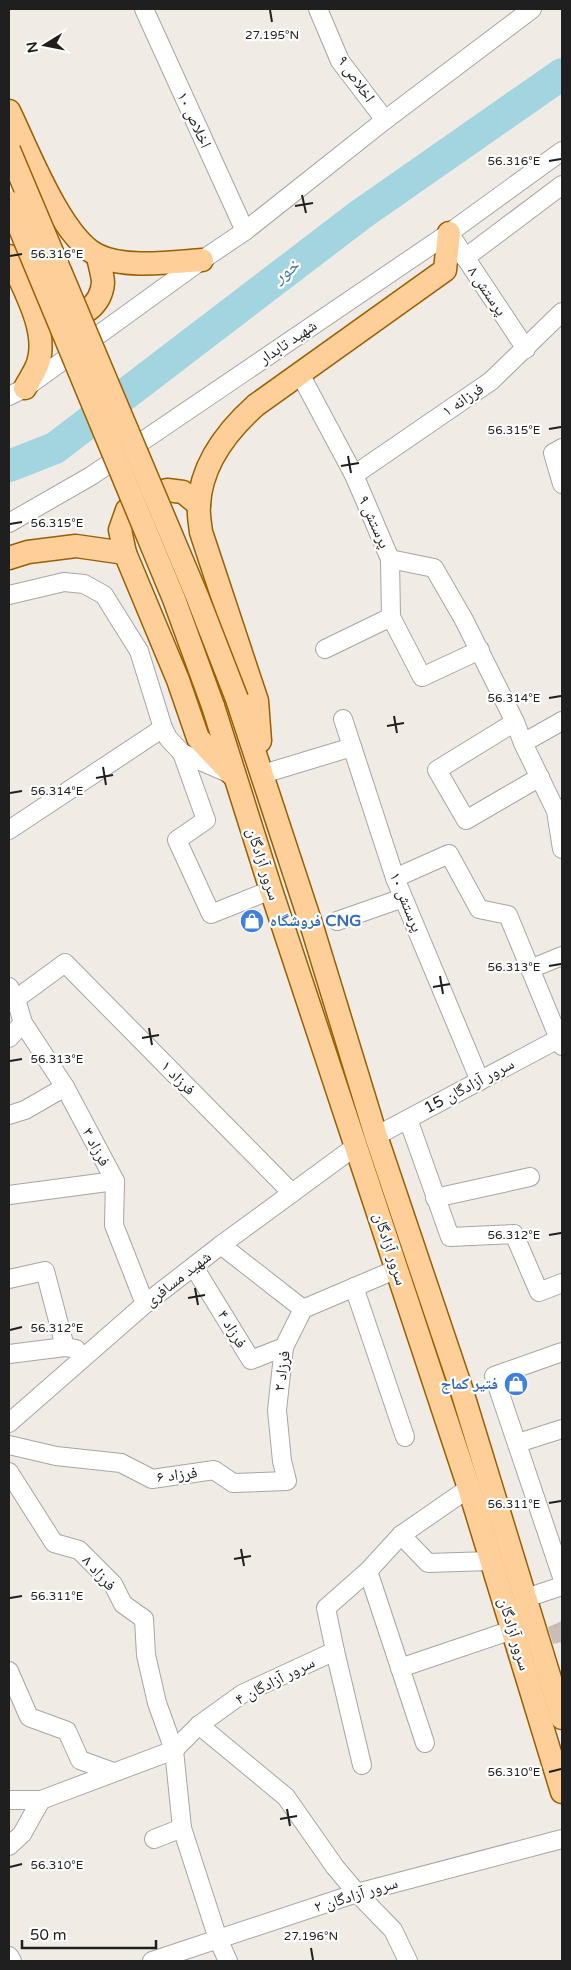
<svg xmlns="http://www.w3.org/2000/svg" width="571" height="1970" font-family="'Varela Round','Noto Naskh Arabic',sans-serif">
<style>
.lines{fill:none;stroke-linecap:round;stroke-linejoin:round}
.river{stroke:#a2d5e0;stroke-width:32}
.building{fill:#c8bdb7}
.minor-casing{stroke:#a6a6a6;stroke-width:20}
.major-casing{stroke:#995f00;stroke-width:25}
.minor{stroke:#fff;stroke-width:18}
.major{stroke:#ffcf9a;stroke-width:22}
.major-bridge-casing{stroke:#995f00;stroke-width:25;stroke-linecap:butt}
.major-bridge{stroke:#ffcf9a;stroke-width:22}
.ticks{fill:none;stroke:#1f1f1f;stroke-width:2}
.labels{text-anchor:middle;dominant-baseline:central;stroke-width:4.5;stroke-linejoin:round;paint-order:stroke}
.street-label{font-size:16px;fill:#1f1f1f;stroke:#fff}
.shop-label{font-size:16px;font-weight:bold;fill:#366cbe;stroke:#fff;text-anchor:start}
.water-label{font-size:18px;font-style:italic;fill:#4077a4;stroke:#fff}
.ticks-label{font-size:12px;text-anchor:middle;fill:#1f1f1f;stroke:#fff;stroke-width:4.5;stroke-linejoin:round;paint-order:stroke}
</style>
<rect width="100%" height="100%" fill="#f0ebe4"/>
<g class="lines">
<path class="river" d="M9,466L55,448L360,215L562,74"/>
</g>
<path class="building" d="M562,1621V1642L553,1644L548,1627Z"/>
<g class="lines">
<g class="minor-casing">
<g id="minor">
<path d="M144,9L245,231"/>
<path d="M318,9L340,61L385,120"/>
<path d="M449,233L526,349"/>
<path d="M465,258L562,185"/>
<path d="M300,374L354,475L390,559L391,617L422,677L480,650"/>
<path d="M9,396L25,388L202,260L245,231L385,120L532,9"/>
<path d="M562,448L553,453L562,484"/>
<path d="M354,475L491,381L562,312"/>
<path d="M9,523L91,476L449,233L562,151"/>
<path d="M390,559L434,568L464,620L515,722L523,743L556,811L562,849"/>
<path d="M9,595L64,582L84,584L104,595L139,651L163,728L168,738L182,753L226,772"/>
<path d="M325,649L391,617"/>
<path d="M343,719L395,878L480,1081"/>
<path d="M515,722L437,770L466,820L540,777"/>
<path d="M523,743L562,721"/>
<path d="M182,753L206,820L177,840L211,914L271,890"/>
<path d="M263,774L352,747"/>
<path d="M9,830L163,728"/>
<path d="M395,878L449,854L479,909L508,915L562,1046"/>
<path d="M337,921L403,898"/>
<path d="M530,969L562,956"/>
<path d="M9,987L16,999L23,1023L65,1087L115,1181L114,1225L145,1304"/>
<path d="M16,999L65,963L292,1193"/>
<path d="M9,1038L23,1023"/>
<path d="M9,1115L25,1110L65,1087"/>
<path d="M408,1119L450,1237L514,1234L539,1292L562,1283"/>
<path d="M376,1136L562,1037"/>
<path d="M9,1195L115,1181"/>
<path d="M435,1198L530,1177"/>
<path d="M194,1267L251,1360L284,1347"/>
<path d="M9,1279L45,1271L65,1347"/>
<path d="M354,1287L405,1437"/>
<path d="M303,1309L397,1269"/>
<path d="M562,1352L494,1376L562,1577"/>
<path d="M9,1354L65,1347L76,1349"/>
<path d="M9,1423L145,1304L221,1245L356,1146"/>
<path d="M518,1443L562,1429"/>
<path d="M9,1445L56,1456L121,1463L152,1479L214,1470L233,1483L287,1481L282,1461L277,1410L284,1347L303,1309L221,1245"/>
<path d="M9,1472L54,1543L79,1550L113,1584L123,1604L144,1619L146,1655L157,1703L174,1750L182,1828L218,1939L228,1961"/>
<path d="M401,1535L428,1563L491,1561"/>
<path d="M368,1571L425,1743"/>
<path d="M526,1598L562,1586"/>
<path d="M335,1651L362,1765"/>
<path d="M400,1668L512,1630"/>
<path d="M9,1671L29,1717L67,1731L80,1760L113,1772"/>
<path d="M199,1725L286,1797L335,1867L357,1893L393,1930L408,1961"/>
<path d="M9,1800H41L174,1750L199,1725L242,1694L335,1651L326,1608L368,1571L401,1535L469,1488"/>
<path d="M154,1839L182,1828"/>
<path d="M9,1846L22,1834L41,1800"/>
<path d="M9,1956L12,1961"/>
<path d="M152,1961L357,1893L562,1839"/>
</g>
</g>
<g class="major-casing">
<g id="major">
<path d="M9,111C27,148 61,237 97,255C124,269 173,262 202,260"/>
<path d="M9,256C22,286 49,330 38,363C35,372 29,380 25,388"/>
<path d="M61,318C81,320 101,305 103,283C103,275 99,264 98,256"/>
<path d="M125,553L120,530L127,510L143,497L167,490L183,492L199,505"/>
<path d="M9,558L28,552L76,546L125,553L178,680L198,738L232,774"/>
<path d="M237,699L313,930L376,1136L461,1388L562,1718"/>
<path d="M213,706L271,890L469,1488L562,1792"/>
<path d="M260,741L257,701L201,532C200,523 198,514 199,505C201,464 227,431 256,405L445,270L449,233"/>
</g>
</g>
<use href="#minor" class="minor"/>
<use href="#major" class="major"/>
<g class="major-bridge-casing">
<g id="major-bridge">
<path d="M9,150L197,596L237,699"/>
<path d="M9,202L174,599L213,706"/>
</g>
</g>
<use href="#major-bridge" class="major-bridge"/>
</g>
<path class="ticks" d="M270,10L272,22M549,161L561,159M302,195L306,213M295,206L313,203M10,256L22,254M549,429L561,427M348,456L351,473M341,466L359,463M10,524L22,522M549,698L561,696M394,716L397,733M387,726L404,723M103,767L106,785M96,778L113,775M10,793L22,791M549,966L561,964M440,976L443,994M433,987L450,984M149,1028L152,1045M142,1038L159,1035M10,1061L22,1059M549,1235L561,1233M195,1288L198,1305M188,1298L205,1295M10,1330L22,1327M549,1503L561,1501M241,1549L244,1566M234,1559L251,1556M10,1598L22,1596M549,1772L561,1769M287,1809L290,1826M280,1819L297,1816M10,1867L22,1864M311,1948L313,1960"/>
<defs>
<g id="shop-disc" transform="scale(1.25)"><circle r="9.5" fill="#3f7fe0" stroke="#fff"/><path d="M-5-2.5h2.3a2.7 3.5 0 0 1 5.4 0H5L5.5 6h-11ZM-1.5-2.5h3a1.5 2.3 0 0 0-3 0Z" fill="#fff"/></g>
</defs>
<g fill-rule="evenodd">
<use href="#shop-disc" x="252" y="921"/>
<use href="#shop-disc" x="516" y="1384"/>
</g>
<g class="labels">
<g class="street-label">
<text transform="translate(356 79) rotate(55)">اخلاص ۹</text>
<text transform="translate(194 120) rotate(65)">اخلاص ۱۰</text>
<text transform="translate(487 291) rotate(56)">پرستش ۸</text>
<text transform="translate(288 342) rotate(-34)">شهید تابدار</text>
<text transform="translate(463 400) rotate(-34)">فرزانه ۱</text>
<text transform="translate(374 522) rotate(66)">پرستش ۹</text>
<text transform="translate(263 864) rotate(72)">سرور آزادگان</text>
<text transform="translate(406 902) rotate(68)">پرستش ۱۰</text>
<text transform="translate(178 1078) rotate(45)">فرزاد ۱</text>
<text transform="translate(469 1086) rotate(-28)">سرور آزادگان 15</text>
<text transform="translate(96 1147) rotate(62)">فرزاد ۳</text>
<text transform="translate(390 1249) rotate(72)">سرور آزادگان</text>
<text transform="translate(178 1279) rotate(-38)">شهید مسافری</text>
<text transform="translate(232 1329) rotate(59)">فرزاد ۴</text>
<text transform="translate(282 1371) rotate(-82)">فرزاد ۲</text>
<text transform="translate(177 1475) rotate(-7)">فرزاد ۶</text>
<text transform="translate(99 1573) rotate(48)">فرزاد ۸</text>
<text transform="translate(514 1634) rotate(73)">سرور آزادگان</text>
<text transform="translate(275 1681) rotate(-27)">سرور آزادگان ۴</text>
<text transform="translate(356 1895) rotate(-17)">سرور آزادگان ۲</text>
</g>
<g class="shop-label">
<text x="270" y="921">فروشگاه CNG</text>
<text x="498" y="1384" text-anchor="end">فتیر کماج</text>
</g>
<g class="water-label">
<text transform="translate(286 271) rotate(-37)">خور</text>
</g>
</g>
<g class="ticks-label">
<text x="272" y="39">27.195°N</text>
<text x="514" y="165">56.316°E</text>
<text x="57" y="258">56.316°E</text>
<text x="514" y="434">56.315°E</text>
<text x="57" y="527">56.315°E</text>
<text x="514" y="702">56.314°E</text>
<text x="57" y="795">56.314°E</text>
<text x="514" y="971">56.313°E</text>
<text x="57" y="1063">56.313°E</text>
<text x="514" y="1239">56.312°E</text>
<text x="57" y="1332">56.312°E</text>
<text x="514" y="1508">56.311°E</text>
<text x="57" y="1600">56.311°E</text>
<text x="514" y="1776">56.310°E</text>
<text x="57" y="1869">56.310°E</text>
<text x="311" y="1940">27.196°N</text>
</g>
<rect width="571" height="1970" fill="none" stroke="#1f1f1f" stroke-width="20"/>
<g transform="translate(45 45) rotate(260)" stroke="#ffffff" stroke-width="4" paint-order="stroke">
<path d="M0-4L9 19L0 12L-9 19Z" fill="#1f1f1f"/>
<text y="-8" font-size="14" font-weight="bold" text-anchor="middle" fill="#1f1f1f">N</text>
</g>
<path d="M22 1940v8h134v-8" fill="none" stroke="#1f1f1f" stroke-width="2.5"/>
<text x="30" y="1940" font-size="15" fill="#1f1f1f" stroke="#ffffff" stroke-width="4" paint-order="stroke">50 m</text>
</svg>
